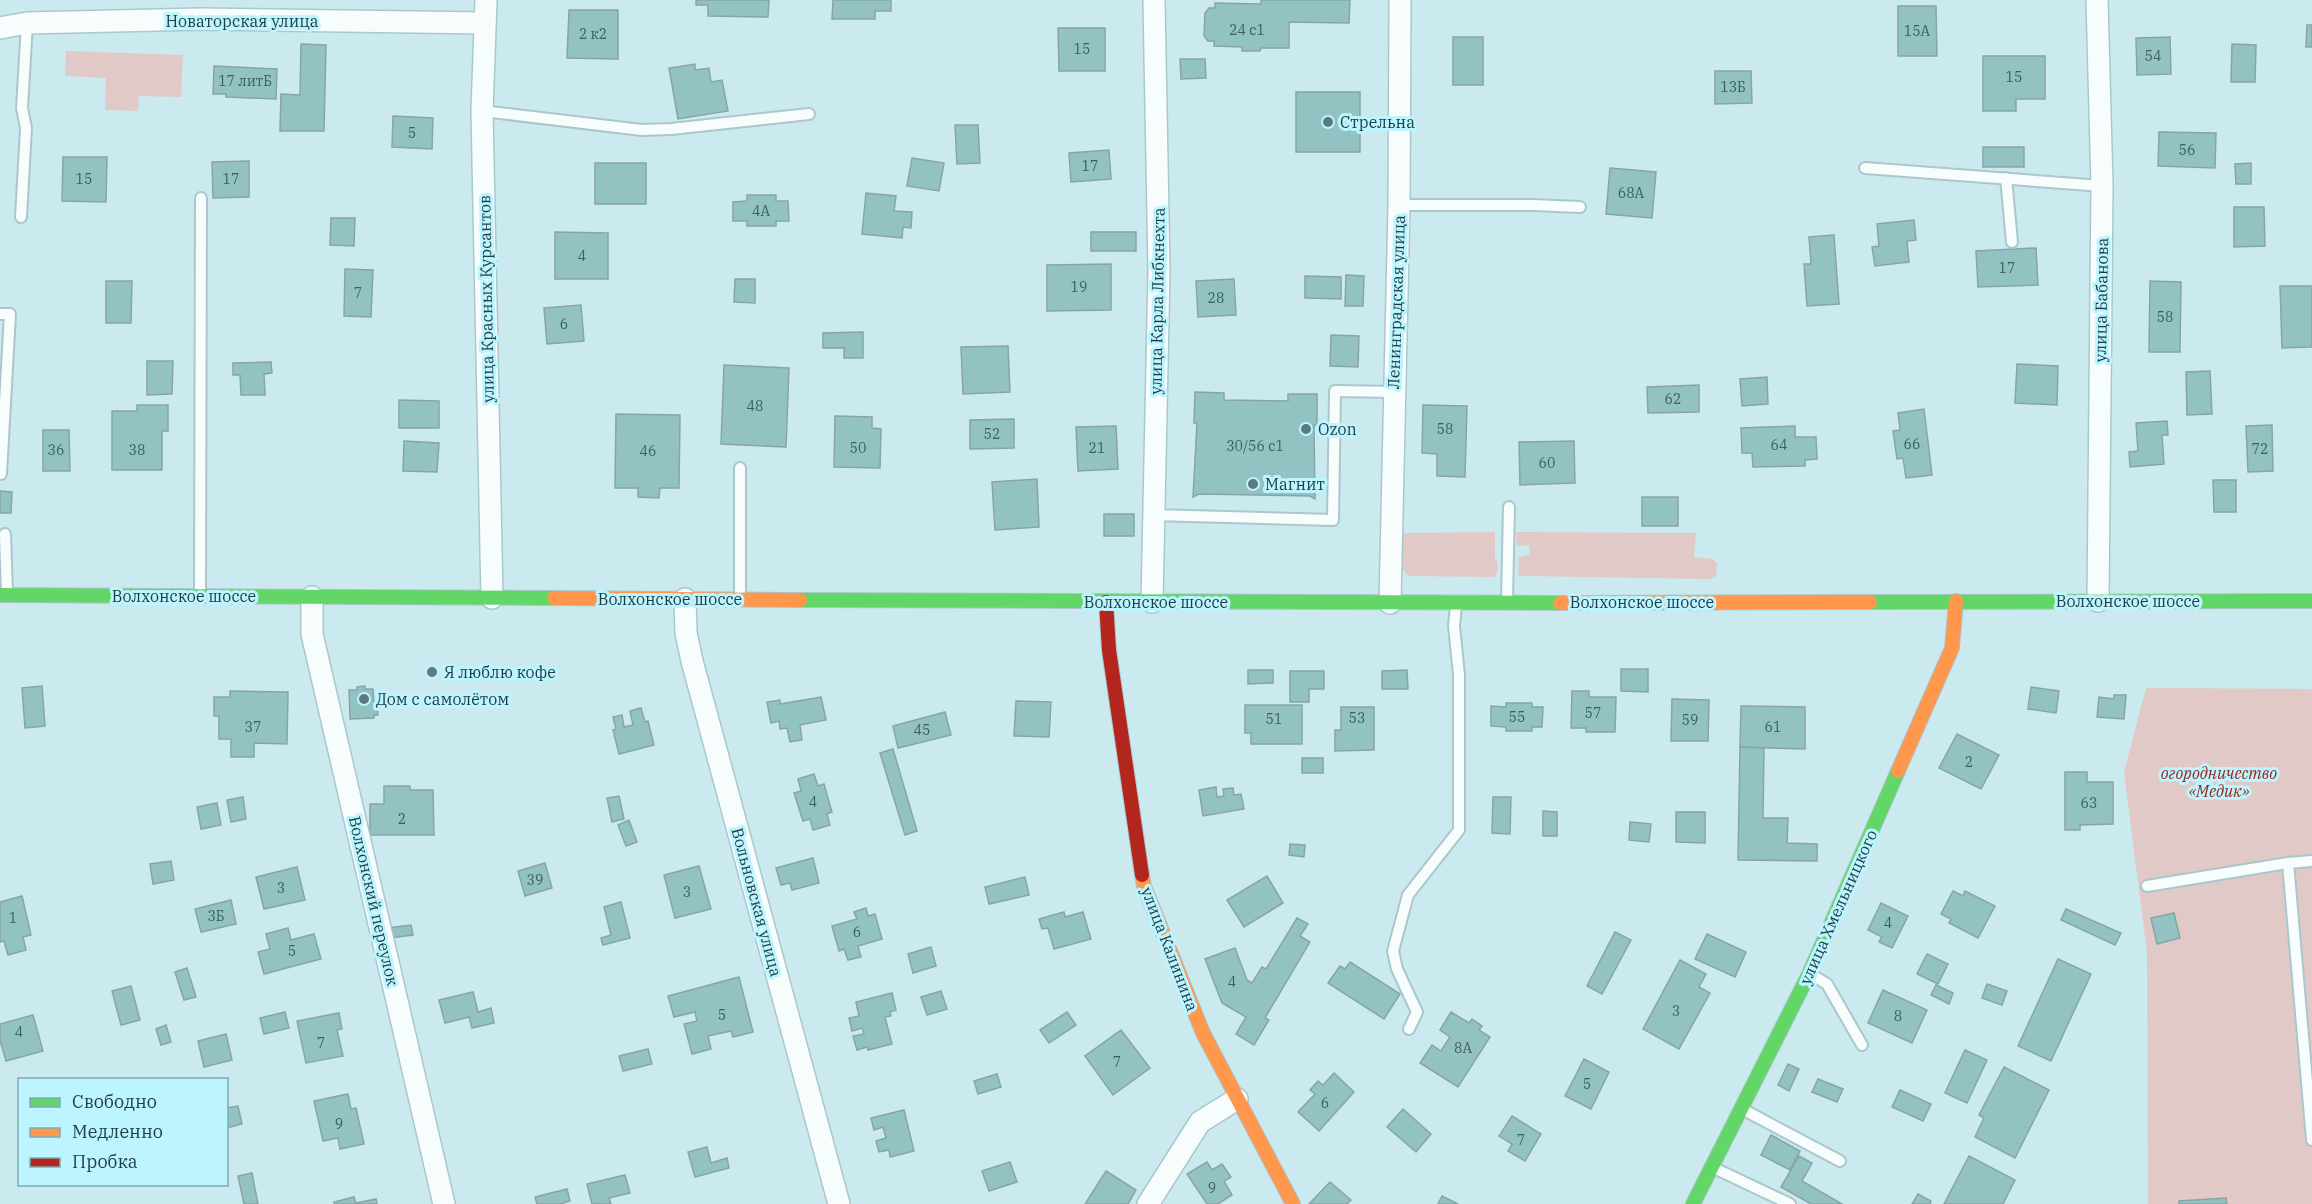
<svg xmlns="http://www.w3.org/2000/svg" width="2312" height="1204" font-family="'IBM Plex Serif',serif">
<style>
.green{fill:#e0c9c6}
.building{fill:#93c2c3;stroke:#88a5a6;stroke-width:1.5}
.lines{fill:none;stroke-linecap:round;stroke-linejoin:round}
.lane-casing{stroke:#abc7cc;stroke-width:14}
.street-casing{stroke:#abc7cc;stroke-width:24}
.fast-casing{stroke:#abc7cc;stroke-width:16}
.slow-casing{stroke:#abc7cc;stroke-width:16}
.jam-casing{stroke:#abc7cc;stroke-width:16}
.lane{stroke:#f7fcfd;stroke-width:10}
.street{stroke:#f7fcfd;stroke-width:21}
.fast{stroke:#63d668;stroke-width:14}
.slow{stroke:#ff974d;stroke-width:14}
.jam{stroke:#b3261e;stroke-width:14}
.poi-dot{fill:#5b797e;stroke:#bcf5ff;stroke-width:2}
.labels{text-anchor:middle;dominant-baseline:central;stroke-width:6;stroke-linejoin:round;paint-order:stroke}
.number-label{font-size:14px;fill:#3b5e62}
.street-label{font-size:16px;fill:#1e3c41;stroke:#bcf5ff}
.poi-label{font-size:16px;fill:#1e3c41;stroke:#bcf5ff;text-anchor:start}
.park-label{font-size:16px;font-style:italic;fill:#9b251b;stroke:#bcf5ff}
</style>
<rect width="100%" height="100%" fill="#cbeaf0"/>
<g class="green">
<path d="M66,51L183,55L181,97L139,96L138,111L105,110L106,78L65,76Z"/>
<path d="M1495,532V558L1498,563L1497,573L1494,577L1408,576L1401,567V533Z"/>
<path d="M1516,532L1696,533L1694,557L1713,559L1717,564L1716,576L1710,579L1518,576L1519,557L1530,555L1529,545L1517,546Z"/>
<path d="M2146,688L2312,689V1204H2148L2147,953L2124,772Z"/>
</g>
<g class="building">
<path d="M696,0H769L768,17L708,16V5H696Z"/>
<path d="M833,0H891V11H875V19H832Z"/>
<path d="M1261,0H1350L1349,23L1289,22V48H1261L1260,51H1242V47L1214,46V41H1208L1204,36L1205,13L1209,8H1215V3L1261,4Z"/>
<path d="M1898,6H1936L1937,56H1898Z"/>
<path d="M569,10H618V59L567,58Z"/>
<path d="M2307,25H2312V47H2306Z"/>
<path d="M1058,28H1105V71H1059Z"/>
<rect x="1453" y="37" width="30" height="48"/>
<path d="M2170,37L2171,74L2137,75L2136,38Z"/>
<path d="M301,44L326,45L324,131H280L281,94L300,95Z"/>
<path d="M2232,44L2256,45L2255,82H2231Z"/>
<path d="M1983,56H2045V99H2016V111H1983Z"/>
<path d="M1180,59H1205L1206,78L1181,79Z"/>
<path d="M695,64V70L709,68L711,82L722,80L728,111L678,119L669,68Z"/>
<path d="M214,66L277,69L276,99L226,97V94H213Z"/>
<path d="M1715,71H1751L1752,103L1715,104Z"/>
<rect x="1296" y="92" width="64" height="60"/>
<path d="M393,116L433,118L432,149L392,147Z"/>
<path d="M955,125H978L980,163L957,164Z"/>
<path d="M2159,132L2216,133L2215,168L2158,166Z"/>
<rect x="1983" y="147" width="41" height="20"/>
<path d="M1109,150L1111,179L1071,182L1069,153Z"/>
<path d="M63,157H107L106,202L62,201Z"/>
<path d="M912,158L944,163L939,191L907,186Z"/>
<path d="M249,161V197L213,198L212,162Z"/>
<rect x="595" y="163" width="51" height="41"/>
<path d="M2251,163V184H2236L2235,164Z"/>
<path d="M1610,168L1656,172L1652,218L1606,214Z"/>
<path d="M866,193L896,196L894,211L912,212L911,228L903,227L902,238L862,234Z"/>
<path d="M747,195H776V201H788L789,221H776V226H747V221H733V202L747,201Z"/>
<path d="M2234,207H2264L2265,246L2234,247Z"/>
<path d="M331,218H355L354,246L330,245Z"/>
<path d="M1914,220L1916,240L1907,241L1909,262L1875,266L1872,247L1879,246L1877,224Z"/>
<path d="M555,232L608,233V279H555Z"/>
<rect x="1091" y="232" width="45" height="19"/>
<path d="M1834,235L1839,304L1807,306L1804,264H1811L1809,237Z"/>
<path d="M2036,248L2038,285L1978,287L1976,251Z"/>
<path d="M1111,264V310L1047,311V265Z"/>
<path d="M345,269L373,270L371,317L344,316Z"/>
<path d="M1346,275L1364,276L1363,306H1345Z"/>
<path d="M1305,276L1341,277V299L1305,298Z"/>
<path d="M735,279H755V303L734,302Z"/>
<path d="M1234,279L1236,315L1198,317L1196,281Z"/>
<path d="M106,281H132L131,323H106Z"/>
<path d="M2150,281L2181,282L2180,352H2149Z"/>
<path d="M2280,286H2312V347L2282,348Z"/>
<path d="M581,305L584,341L547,344L544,308Z"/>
<path d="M863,332V358H844V348H823V333Z"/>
<path d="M1331,335L1359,336L1358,367L1330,366Z"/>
<path d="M1008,346L1010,392L963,394L961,347Z"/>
<path d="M147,361H173L172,394L147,395Z"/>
<path d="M271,362L272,373L264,374L265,395H241L240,375H233V363Z"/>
<path d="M2017,364L2058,366L2057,405L2015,403Z"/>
<path d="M724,365L789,368L786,447L721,444Z"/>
<path d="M2210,371L2212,414L2187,415L2186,372Z"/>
<path d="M1767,377L1768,404L1742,406L1740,379Z"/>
<path d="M1699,385V412L1648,413L1647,387Z"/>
<path d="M1195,392L1224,393V400L1288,401V394H1317V425H1314L1315,499L1310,496L1199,494L1193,497L1197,423H1194Z"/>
<path d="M399,400L439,401V428H399Z"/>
<path d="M137,405H168V431H162V470H112V411H137Z"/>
<path d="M1423,405L1467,406L1465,477L1437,476V454L1422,453Z"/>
<path d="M1924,409L1932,475L1906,478L1903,458L1897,459L1893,431L1900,430L1898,413Z"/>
<path d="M616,414L680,415L679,488H660L659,498L638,497V488H615Z"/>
<path d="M835,416L872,417V428L881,429L880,468L834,467Z"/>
<path d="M1014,419V448L970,449V420Z"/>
<path d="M2167,421L2168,435H2162L2164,464L2130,467L2129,452L2138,451L2136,423Z"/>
<path d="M2272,425L2273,471L2248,472L2246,426Z"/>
<path d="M1116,426L1118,469L1078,471L1076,427Z"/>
<path d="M1795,426V437H1816L1817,459L1805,460V466L1753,467L1752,453H1742L1741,428Z"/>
<path d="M43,430H69L70,471H43Z"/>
<path d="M404,441L439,443L437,472L403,471Z"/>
<path d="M1574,441L1575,483L1520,485L1519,442Z"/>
<path d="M1037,479L1039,527L995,530L992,482Z"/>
<path d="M2213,480H2236V512H2214Z"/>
<path d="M0,491L12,492L11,513H0Z"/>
<rect x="1642" y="497" width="36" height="29"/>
<rect x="1104" y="514" width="30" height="22"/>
<path d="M1621,669H1648V692L1621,691Z"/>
<path d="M1248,670H1273V683L1248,684Z"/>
<path d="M1407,670L1408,689H1382V671Z"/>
<path d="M1290,671H1324V689H1309V702H1290Z"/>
<path d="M42,686L45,726L25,728L22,688Z"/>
<path d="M365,686V689H373L374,706L377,705L378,715H374V718L350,719L349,690H357V687Z"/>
<path d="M2031,687L2059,691L2056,713L2028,709Z"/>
<path d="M230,691L288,692L287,744L254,743V757H231V739H219V716H214V697H230Z"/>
<path d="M1572,691H1589V697H1616L1615,732H1586V728H1571Z"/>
<path d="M2114,695H2126L2124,719L2097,717L2099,697L2114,699Z"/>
<path d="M821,697L826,720L800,725L802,740L790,742L787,728L780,729L779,721L771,723L767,702L780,700V704Z"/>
<path d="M1672,699L1709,700L1708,741H1671Z"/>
<path d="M1016,701L1051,702L1049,737L1014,736Z"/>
<path d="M1506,703H1532V707H1543L1542,727H1532V731H1506V727L1491,726V706L1506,707Z"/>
<path d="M1245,705H1302V744H1251V733H1245Z"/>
<path d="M1741,706L1805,707V749L1740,747Z"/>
<path d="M1341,707H1374V750L1335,751V730H1341Z"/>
<path d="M641,708L645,722L648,721L654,745L619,754L613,730L616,729L613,717L622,715L624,727L633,725L630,711Z"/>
<path d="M945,712L951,735L898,748L893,726Z"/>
<path d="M1957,734L1999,755L1981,789L1939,768Z"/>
<path d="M1740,747L1764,748L1763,818H1788L1787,843L1817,844V861L1738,860Z"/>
<path d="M893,749L917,831L905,835L880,753Z"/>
<rect x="1302" y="758" width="21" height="15"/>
<path d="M2065,772H2087V782H2113V824L2080,825V830H2065Z"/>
<path d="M814,774L818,786L824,784L832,812L827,814L830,825L813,830L810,819L803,821L794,793L801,791L798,779Z"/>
<path d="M384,786H410V790H433L434,835H370V804H384Z"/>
<path d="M1216,787L1217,797L1224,796L1223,789L1233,788L1234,795L1241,794L1244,809L1203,816L1199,790Z"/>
<path d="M619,796L624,819L612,822L607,798Z"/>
<path d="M243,797L246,819L231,822L227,800Z"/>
<path d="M1493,797H1511L1510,834L1492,833Z"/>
<path d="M217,803L221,825L201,829L197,807Z"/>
<path d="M1543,811L1557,812V836H1543Z"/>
<path d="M1676,812H1705V843L1676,842Z"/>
<path d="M629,820L637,842L626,846L618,825Z"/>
<path d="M1630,822L1651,824L1649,842L1629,840Z"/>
<path d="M1290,844L1305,845L1304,857L1289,855Z"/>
<path d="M813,858L819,883L792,890L790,883L781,885L776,868Z"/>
<path d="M171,861L174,880L153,884L150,864Z"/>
<path d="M545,863L552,888L525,896L518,871Z"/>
<path d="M699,866L711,909L675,918L664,875Z"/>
<path d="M297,867L305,900L264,909L256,877Z"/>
<path d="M1267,876L1283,903L1244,927L1227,900Z"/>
<path d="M1025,877L1029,895L989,904L985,887Z"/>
<path d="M1953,891L1963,896L1965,891L1995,906L1978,938L1949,923L1951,919L1941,914Z"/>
<path d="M22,896L31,935L23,937L26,950L8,955L4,941L0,942V902Z"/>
<path d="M231,900L236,924L201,932L195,909Z"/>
<path d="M621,902L630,938L603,945L601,938L611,935L604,907Z"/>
<path d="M1881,903L1908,916L1892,948L1879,942L1882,937L1868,930Z"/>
<path d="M866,908L868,916L875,914L882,939L858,946L861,957L848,960L844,949L839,951L832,926L857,919L854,912Z"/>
<path d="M2066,909L2121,933L2115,945L2061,920Z"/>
<path d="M1064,912L1065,917L1083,912L1091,939L1054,949L1048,928L1042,929L1039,919Z"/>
<path d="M2174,913L2180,938L2157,944L2151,918Z"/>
<path d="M1297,918L1308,924L1300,936L1310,942L1265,1018L1269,1020L1254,1045L1236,1034L1246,1017L1222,1003L1205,959L1235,948L1247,980L1252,983L1262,967L1266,969Z"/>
<path d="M411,925L413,935L390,938L388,928Z"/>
<path d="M288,928L291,940L314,934L321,959L264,974L258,952L270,949L266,934Z"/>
<path d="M1615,932L1631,940L1602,994L1587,986Z"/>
<path d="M1707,934L1746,952L1735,977L1695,959Z"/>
<path d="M931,947L936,966L913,973L908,954Z"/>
<path d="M1927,954L1948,964L1938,984L1917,974Z"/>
<path d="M2058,959L2091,974L2051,1061L2018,1046Z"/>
<path d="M1680,960L1706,974L1699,987L1710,993L1679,1049L1643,1029Z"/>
<path d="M1350,962L1400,994L1384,1019L1328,983L1340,966L1345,969Z"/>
<path d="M187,968L196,997L184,1000L175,972Z"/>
<path d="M739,977L753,1032L733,1037L731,1031L708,1036L711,1049L692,1054L684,1024L697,1021L695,1012L674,1017L668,996Z"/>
<path d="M1987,984L2007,991L2002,1005L1982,998Z"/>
<path d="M1936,985L1953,993L1949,1004L1931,995Z"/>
<path d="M131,986L140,1020L121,1025L112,991Z"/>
<path d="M1883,990L1927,1010L1912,1043L1868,1023Z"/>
<path d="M941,991L947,1009L927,1015L921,997Z"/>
<path d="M473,992L478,1012L491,1008L494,1023L472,1028L469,1017L445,1023L439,1000Z"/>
<path d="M892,993L896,1010L890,1012L891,1016L885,1017L892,1044L868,1050L867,1047L857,1050L853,1036L864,1034L862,1028L852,1031L849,1018L859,1016L856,1002Z"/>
<path d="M285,1012L289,1028L264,1034L260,1018Z"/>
<path d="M1067,1012L1076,1025L1049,1043L1040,1030Z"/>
<path d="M1451,1012L1469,1023L1472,1019L1482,1026L1479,1030L1490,1037L1458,1087L1420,1063L1432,1045L1441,1051L1450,1037L1440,1030Z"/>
<path d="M339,1013L342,1029L337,1030L343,1056L306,1063L297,1021Z"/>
<path d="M33,1015L43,1051L6,1061L0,1040V1024Z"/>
<path d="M166,1025L171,1042L161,1045L156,1029Z"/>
<path d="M1121,1030L1150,1068L1113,1095L1085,1056Z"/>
<path d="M226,1034L232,1060L204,1067L198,1041Z"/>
<path d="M648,1049L652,1064L623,1071L619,1056Z"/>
<path d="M1965,1050L1987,1060L1967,1103L1945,1093Z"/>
<path d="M1584,1059L1609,1072L1591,1109L1565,1096Z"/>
<path d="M1788,1064L1799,1069L1789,1091L1778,1085Z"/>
<path d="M2004,1067L2049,1090L2015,1158L1975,1137L1984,1118L1979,1115Z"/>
<path d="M1334,1073L1354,1092L1319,1131L1298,1112L1315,1094L1310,1090L1318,1081L1323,1085Z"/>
<path d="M997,1074L1001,1087L978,1094L974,1081Z"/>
<path d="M1818,1079L1843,1089L1837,1102L1812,1092Z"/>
<path d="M1900,1090L1931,1104L1923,1121L1892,1107Z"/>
<path d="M348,1094L351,1109L356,1108L364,1144L340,1149L338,1138L323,1141L314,1101Z"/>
<path d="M238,1106L242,1124L226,1128V1108Z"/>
<path d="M1403,1109L1431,1134L1416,1152L1387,1127Z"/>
<path d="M904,1110L914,1151L890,1157L889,1150L879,1152L876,1141L886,1138L883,1127L874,1130L871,1118Z"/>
<path d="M1512,1116L1541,1134L1525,1161L1508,1151L1512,1144L1499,1136Z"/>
<path d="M1771,1135L1800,1151L1790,1170L1761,1155Z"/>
<path d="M707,1147L711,1163L727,1158L729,1168L695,1177L688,1152Z"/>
<path d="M1799,1156L1812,1163L1802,1181L1842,1204H1811L1781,1187Z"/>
<path d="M1969,1156L2015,1180L2003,1204H1944Z"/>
<path d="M1010,1162L1017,1182L989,1191L982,1171Z"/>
<path d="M1207,1162L1212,1170L1222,1164L1231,1177L1224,1181L1232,1195L1218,1204H1207L1187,1174Z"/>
<path d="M1106,1171L1136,1190L1128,1204H1085Z"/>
<path d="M252,1173L258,1204H244L238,1176Z"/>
<path d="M625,1175L630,1193L609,1198L611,1204H592L587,1184Z"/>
<path d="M1330,1182L1351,1200L1347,1204H1309Z"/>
<path d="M567,1189L570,1201L560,1204H537L535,1197Z"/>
<path d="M1918,1194L1931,1201L1930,1204H1912Z"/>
<path d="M1442,1196L1458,1204H1438Z"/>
<path d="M354,1197L356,1203L376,1199L377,1204H334V1202Z"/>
<path d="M2226,1198L2227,1204H2179V1201Z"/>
</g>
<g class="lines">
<g class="lane-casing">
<g id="lane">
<path d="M482,111L642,130L671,129L809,114"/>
<path d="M1865,168L2102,186"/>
<path d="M2006,178L2012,242"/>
<path d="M1399,205H1533L1580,207"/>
<path d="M21,217L26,128L22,108L27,23"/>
<path d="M0,314H10L1,474"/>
<path d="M1153,515L1333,520L1335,391L1394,392"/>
<path d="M5,534L7,593"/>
<path d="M200,595L201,198"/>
<path d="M740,597V468"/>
<path d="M1507,600L1509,507"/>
<path d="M2288,863L2312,1140"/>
<path d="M2147,886L2288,863L2312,861"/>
<path d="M1812,975L1827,984L1862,1045"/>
<path d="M1409,1029L1417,1012L1397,969L1393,951L1408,895L1459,830V675L1454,626L1456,606"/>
<path d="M1744,1110L1840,1161"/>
<path d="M1714,1168L1790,1204"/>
</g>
</g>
<g class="street-casing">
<g id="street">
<path d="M486,0L482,111L492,598"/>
<path d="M2097,0L2102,186L2098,601"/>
<path d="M0,28L27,23L201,19L485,23"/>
<path d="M312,597V634L444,1204"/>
<path d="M685,599L686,633L692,661L839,1204"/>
<path d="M1152,602L1159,271L1154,0"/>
<path d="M1390,603L1399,205L1400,0"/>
<path d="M1148,1204L1200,1122L1237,1099"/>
</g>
</g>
<g class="fast-casing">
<g id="fast">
<path d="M0,595L554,598"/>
<path d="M800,600L1560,603"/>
<path d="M1870,602L2312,601"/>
<path d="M1693,1204L1809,974L1898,771"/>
</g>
</g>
<g class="slow-casing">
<g id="slow">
<path d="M554,598L800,600"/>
<path d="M1560,603L1870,602"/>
<path d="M1898,771L1952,648L1956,601"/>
<path d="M1142,875L1144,886L1203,1033L1293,1204"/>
</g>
</g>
<g class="jam-casing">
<path id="jam" d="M1106,602L1109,650L1142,875"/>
</g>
<use href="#lane" class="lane"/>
<use href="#street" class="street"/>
<use href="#fast" class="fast"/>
<use href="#slow" class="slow"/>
<use href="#jam" class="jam"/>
</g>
<g class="poi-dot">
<circle cx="1328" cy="122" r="6"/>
<circle cx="1306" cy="429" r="6"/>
<circle cx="1253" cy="484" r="6"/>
<circle cx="432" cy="672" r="6"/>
<circle cx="364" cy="699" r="6"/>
</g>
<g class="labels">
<g class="number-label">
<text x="1247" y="30">24 с1</text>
<text x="1917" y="31">15А</text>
<text x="593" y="34">2 к2</text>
<text x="1082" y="49">15</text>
<text x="2153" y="56">54</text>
<text x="2014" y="77">15</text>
<text x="245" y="81">17 литБ</text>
<text x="1733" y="87">13Б</text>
<text x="412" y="133">5</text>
<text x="2187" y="150">56</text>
<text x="1090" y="166">17</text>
<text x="84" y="179">15</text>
<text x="231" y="179">17</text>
<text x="1631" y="193">68А</text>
<text x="761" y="211">4А</text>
<text x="582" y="256">4</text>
<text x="2007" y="268">17</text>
<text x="1079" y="287">19</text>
<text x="358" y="293">7</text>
<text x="1216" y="298">28</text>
<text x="2165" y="317">58</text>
<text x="564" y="324">6</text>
<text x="1673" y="399">62</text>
<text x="755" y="406">48</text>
<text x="1445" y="429">58</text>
<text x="992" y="434">52</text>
<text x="1912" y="444">66</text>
<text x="1779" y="445">64</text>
<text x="1255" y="446">30/56 с1</text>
<text x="858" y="448">50</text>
<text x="1097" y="448">21</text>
<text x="2260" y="449">72</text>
<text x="56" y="450">36</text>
<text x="137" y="450">38</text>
<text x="648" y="451">46</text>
<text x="1547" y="463">60</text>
<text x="1593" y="713">57</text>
<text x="1517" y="717">55</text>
<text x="1357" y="718">53</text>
<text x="1274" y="719">51</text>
<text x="1690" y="720">59</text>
<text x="253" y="727">37</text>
<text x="1773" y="727">61</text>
<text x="922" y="730">45</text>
<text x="1969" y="762">2</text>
<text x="813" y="802">4</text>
<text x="2089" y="803">63</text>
<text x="402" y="819">2</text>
<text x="535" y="880">39</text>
<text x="281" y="888">3</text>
<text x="687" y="892">3</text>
<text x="216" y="916">3Б</text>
<text x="13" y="918">1</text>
<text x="1888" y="923">4</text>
<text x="857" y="932">6</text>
<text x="292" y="951">5</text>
<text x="1232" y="982">4</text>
<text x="1676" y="1011">3</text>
<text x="722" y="1015">5</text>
<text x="1898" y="1016">8</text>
<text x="19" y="1032">4</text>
<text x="321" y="1043">7</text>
<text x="1463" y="1048">8А</text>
<text x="1117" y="1062">7</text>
<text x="1587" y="1084">5</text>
<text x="1325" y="1103">6</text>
<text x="339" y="1124">9</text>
<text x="1521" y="1140">7</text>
<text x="1212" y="1188">9</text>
</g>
<g class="street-label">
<text x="242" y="21">Новаторская улица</text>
<text transform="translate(486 299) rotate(-91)">улица Красных Курсантов</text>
<text transform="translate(2101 300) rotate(-89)">улица Бабанова</text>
<text transform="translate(1157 301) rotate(-89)">улица Карла Либкнехта</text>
<text transform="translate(1396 302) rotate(-88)">Ленинградская улица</text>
<text x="184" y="596">Волхонское шоссе</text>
<text x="670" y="599">Волхонское шоссе</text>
<text x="2128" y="601">Волхонское шоссе</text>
<text x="1156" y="602">Волхонское шоссе</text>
<text x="1642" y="602">Волхонское шоссе</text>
<text transform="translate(374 901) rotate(77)">Волхонский переулок</text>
<text transform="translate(757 902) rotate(75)">Вольновская улица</text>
<text transform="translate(1838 907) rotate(-66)">улица Хмельницкого</text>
<text transform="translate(1170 949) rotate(69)">улица Калинина</text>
</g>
<g class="poi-label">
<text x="1340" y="122">Стрельна</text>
<text x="1318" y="429">Ozon</text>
<text x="1265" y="484">Магнит</text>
<text x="444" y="672">Я люблю кофе</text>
<text x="376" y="699">Дом с самолётом</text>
</g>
<g class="park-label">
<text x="2219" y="773">огородничество<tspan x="2219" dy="18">«Медик»</tspan></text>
</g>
</g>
<rect x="18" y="1078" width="210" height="108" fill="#bcf5ff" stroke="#7dabb3" stroke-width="1.5"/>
<rect x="30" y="1098" width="30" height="9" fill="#63d668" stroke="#7dabb3" stroke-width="1.5"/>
<text x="72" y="1108" font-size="18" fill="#1e3c41">Свободно</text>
<rect x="30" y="1128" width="30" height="9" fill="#ff974d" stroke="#7dabb3" stroke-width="1.5"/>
<text x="72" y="1138" font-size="18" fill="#1e3c41">Медленно</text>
<rect x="30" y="1158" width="30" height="9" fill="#b3261e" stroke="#7dabb3" stroke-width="1.5"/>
<text x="72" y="1168" font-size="18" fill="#1e3c41">Пробка</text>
</svg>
